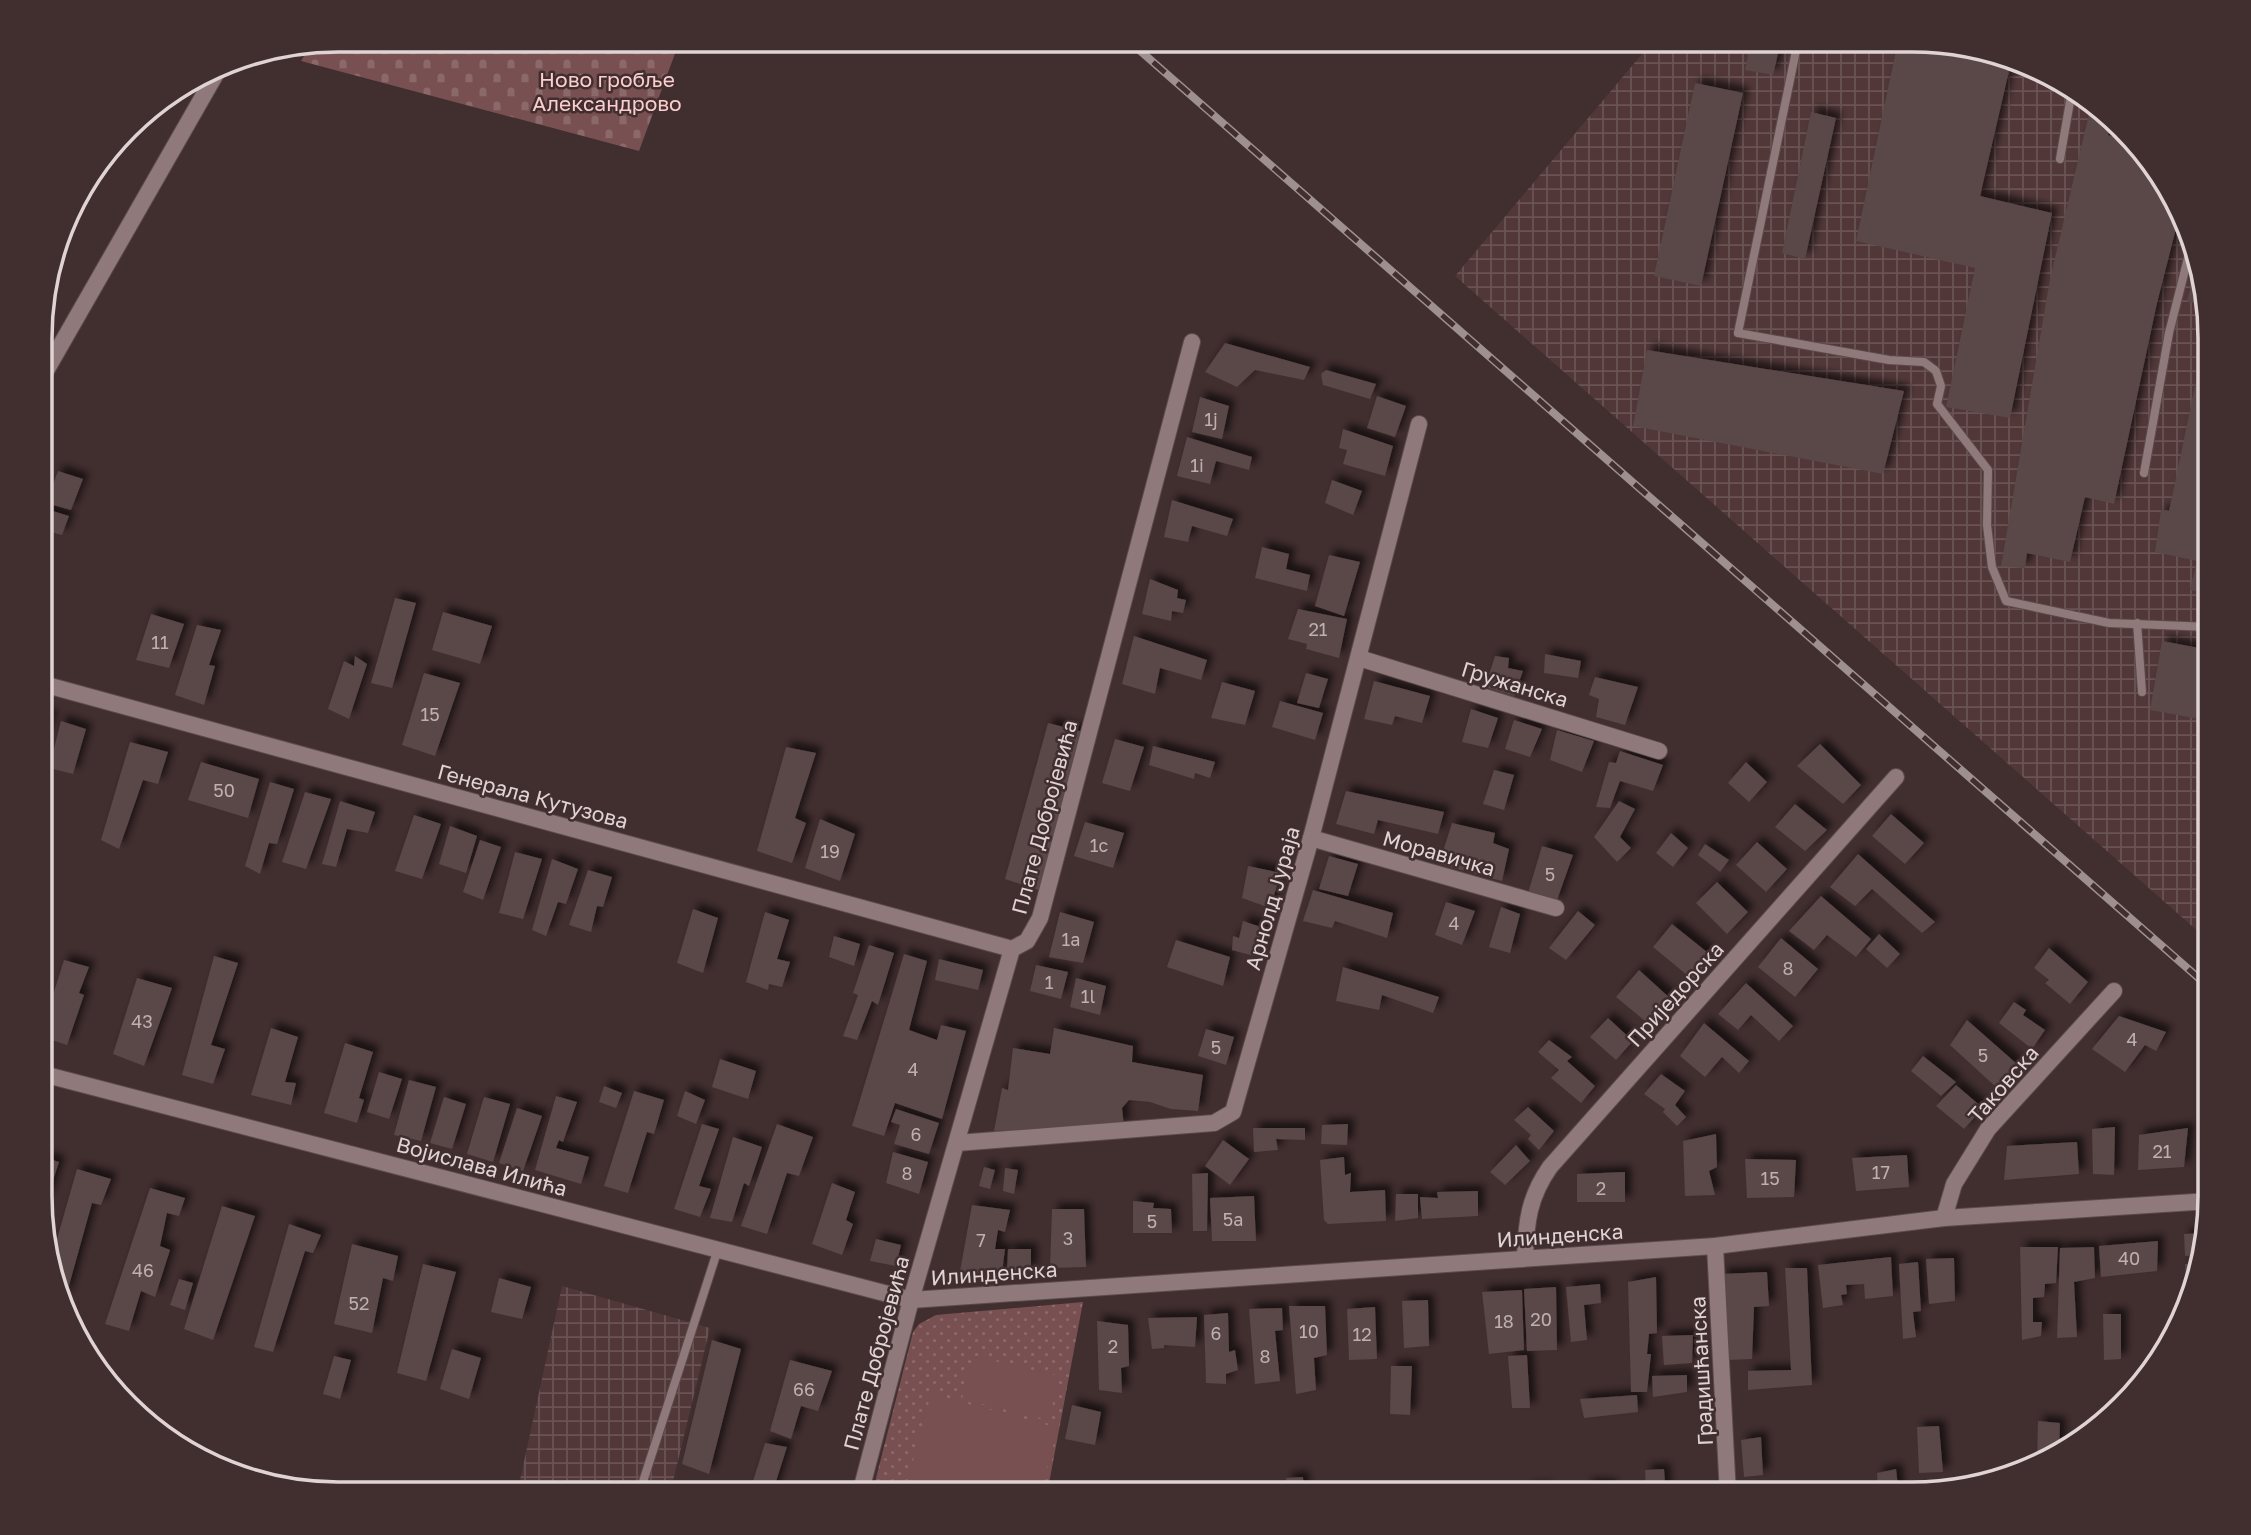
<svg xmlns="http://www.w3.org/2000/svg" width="2251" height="1535" font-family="'Golos Text',sans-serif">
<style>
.industrial{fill:url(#industrial-grid)}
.grass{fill:url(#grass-dots)}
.cemetery{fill:url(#cemetery-stones)}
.pitch{fill:#785052}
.building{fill:#5a4647;filter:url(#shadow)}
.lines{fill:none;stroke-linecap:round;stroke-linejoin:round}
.service-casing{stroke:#5b4b4c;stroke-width:10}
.minor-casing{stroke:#5b4b4c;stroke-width:18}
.service{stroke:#90797a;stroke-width:8}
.minor{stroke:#90797a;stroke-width:16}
.rail-casing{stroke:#9f9090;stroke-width:8}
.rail{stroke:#412e2f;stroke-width:5;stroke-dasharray:16;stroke-linecap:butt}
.labels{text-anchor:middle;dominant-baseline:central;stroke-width:5;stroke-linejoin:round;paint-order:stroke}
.number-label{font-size:18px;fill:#beb0b0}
.park-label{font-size:21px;fill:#fccdce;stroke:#412e2f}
.street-label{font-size:21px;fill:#e0d3d3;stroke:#412e2f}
.rim{fill:none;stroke:#e0d3d3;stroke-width:3.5}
</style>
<defs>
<pattern id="industrial-grid" width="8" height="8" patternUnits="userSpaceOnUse" patternTransform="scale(1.75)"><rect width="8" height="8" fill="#513738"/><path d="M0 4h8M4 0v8" fill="none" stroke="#6a5354"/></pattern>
<pattern id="grass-dots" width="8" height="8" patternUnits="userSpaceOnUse" patternTransform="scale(1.75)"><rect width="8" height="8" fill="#785052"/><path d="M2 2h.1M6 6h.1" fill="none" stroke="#8b686a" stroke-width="1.8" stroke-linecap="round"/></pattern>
<pattern id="cemetery-stones" width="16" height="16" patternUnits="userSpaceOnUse" patternTransform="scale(1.75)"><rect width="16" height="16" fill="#785052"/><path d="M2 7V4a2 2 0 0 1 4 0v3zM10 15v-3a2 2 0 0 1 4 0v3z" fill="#8b686a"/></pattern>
<filter id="shadow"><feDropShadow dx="6" dy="-6" stdDeviation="3.5" flood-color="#0009"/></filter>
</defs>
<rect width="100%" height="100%" fill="#412e2f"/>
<g class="industrial">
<path d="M1653,41H1932L2009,56L2094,102L2180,206L2210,319V942L1455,276Z"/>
<path d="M562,1286L710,1328L670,1494H517Z"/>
</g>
<path class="grass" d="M1083,1302L1047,1494H872L913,1332L919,1324L936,1315Z"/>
<path class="cemetery" d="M339,40H680L639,151L301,61L310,46Z"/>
<g class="pitch">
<path d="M973,1356L1059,1376L1049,1420L962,1399Z"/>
<path d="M931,1394L1058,1428L1040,1494H904Z"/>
</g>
<g class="building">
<path d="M1730,41H1763L1780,45L1773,75L1745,70L1748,55L1729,48Z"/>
<path d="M1898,41H1932L2012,58L1980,196L2052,213L2010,418L1946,407L1975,268L1856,241Z"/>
<path d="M1695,83L1743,93L1701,286L1654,276Z"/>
<path d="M2092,101L2111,123L2108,135L2125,140L2181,209L2157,303L2114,504L2085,497L2070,562L2027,553L2025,568L2001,566L2050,279Z"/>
<path d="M1811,112L1836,118L1805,259L1782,253Z"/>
<path d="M2196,267L2207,307L2187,301Z"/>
<path d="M2209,319H2210V594L2190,590L2197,561L2155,552L2161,510L2169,511Z"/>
<path d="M1225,343L1310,367L1304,380L1255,370L1237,387L1205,372Z"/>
<path d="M1647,350L1904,391L1883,474L1633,426Z"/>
<path d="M1326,370L1376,384L1370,399L1323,385L1321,374Z"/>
<path d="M1377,396L1406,406L1395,437L1367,428Z"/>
<path d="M1200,397L1229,406L1222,439L1192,432Z"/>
<path d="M1343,429L1393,446L1385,476L1343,464L1347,450L1339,448Z"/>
<path d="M1187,437L1252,457L1249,470L1216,461L1210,484L1177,476Z"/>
<path d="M58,471L83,479L71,510L46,503Z"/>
<path d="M1332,480L1362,491L1353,515L1325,503Z"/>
<path d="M1172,500L1233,519L1227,536L1192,526L1188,542L1164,537Z"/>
<path d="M43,508L69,516L62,535L43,530Z"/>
<path d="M1262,547L1289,554L1286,569L1310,575L1307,591L1255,578Z"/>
<path d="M1329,555L1360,562L1344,616L1315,606Z"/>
<path d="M1150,579L1178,590L1177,598L1186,600L1183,613L1172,611L1171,621L1142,614Z"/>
<path d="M395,598L416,603L392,688L371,683Z"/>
<path d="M1298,609L1347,619L1339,658L1306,649L1307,644L1288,639Z"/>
<path d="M443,612L492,626L480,664L432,650Z"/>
<path d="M151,614L184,624L169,668L136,660Z"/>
<path d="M197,625L221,630L209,665L215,666L204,705L175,695Z"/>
<path d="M1134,636L1207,660L1201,680L1160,668L1155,694L1122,684Z"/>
<path d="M2162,641L2210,650V721L2150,710Z"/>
<path d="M1545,654L1581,661L1578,678L1544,673Z"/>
<path d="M355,656L367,664L349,719L328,709L344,661L354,666Z"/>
<path d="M1495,656L1509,658L1508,668L1523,671L1514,696L1485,687Z"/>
<path d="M424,673L460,683L435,756L402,745Z"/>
<path d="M1306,673L1328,679L1319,708L1297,703Z"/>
<path d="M1595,677L1638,687L1625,725L1596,717L1599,699L1589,695Z"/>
<path d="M1374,681L1430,696L1422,723L1395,716L1392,725L1364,719Z"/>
<path d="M1222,682L1255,691L1245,725L1211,718Z"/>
<path d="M1280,701L1323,713L1315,740L1272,727Z"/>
<path d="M1471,709L1498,718L1488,748L1462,742Z"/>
<path d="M43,714L52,716L43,743Z"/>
<path d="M1514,720L1542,729L1530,757L1505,749Z"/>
<path d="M61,721L86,729L73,774L49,768Z"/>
<path d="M1048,723L1084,732L1042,891L1005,879Z"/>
<path d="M1557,730L1594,741L1582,772L1550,760Z"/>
<path d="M1115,739L1144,747L1130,791L1102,783Z"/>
<path d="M130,742L168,752L158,784L143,780L119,849L101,840Z"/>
<path d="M1820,744L1861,785L1843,804L1797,766Z"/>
<path d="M1153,746L1215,762L1210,778L1195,773L1194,779L1149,765Z"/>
<path d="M786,747L816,753L795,818L806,823L792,863L757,851Z"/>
<path d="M1620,751L1663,765L1653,791L1620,781L1610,808L1596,807L1609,762L1616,763Z"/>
<path d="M201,762L259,779L248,818L188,800Z"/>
<path d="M1746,762L1767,782L1749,802L1728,783Z"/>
<path d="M1494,770L1514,775L1504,810L1483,804Z"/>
<path d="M270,782L294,789L277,844L269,843L260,874L245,866Z"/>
<path d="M1346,791L1444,812L1438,834L1378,820L1374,834L1336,824Z"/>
<path d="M305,792L331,799L306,869L282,862Z"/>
<path d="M340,801L375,812L368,833L347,829L336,867L322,864Z"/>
<path d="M1619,801L1635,809L1620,837L1631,848L1617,862L1594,837Z"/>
<path d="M1795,804L1827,830L1805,851L1775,827Z"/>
<path d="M1891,814L1924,843L1905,864L1872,836Z"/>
<path d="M414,815L441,824L422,879L395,871Z"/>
<path d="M820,819L855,834L840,881L805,868Z"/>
<path d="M1085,822L1124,833L1113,868L1074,856Z"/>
<path d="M1452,823L1495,833L1493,843L1509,849L1502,881L1439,864Z"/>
<path d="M450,826L477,836L466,873L439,864Z"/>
<path d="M1671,833L1688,848L1673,867L1656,853Z"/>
<path d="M480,840L501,847L483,900L463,892Z"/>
<path d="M1757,842L1787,869L1766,892L1736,865Z"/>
<path d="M1705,844L1729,860L1720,872L1698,855Z"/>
<path d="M1542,846L1573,855L1556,903L1528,893Z"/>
<path d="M515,852L542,859L523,919L499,913Z"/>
<path d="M1858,854L1935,922L1922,933L1872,889L1855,906L1830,887Z"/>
<path d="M1329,856L1358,864L1348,896L1319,889Z"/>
<path d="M552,859L578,869L566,904L558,902L546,936L532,930Z"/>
<path d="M1248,866L1281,873L1270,908L1242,898Z"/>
<path d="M588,870L612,877L603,907L597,906L591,932L569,925Z"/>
<path d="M1717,882L1748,912L1727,934L1696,903Z"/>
<path d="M1313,890L1393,913L1387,938L1335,921L1332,928L1303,921Z"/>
<path d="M1821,896L1871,939L1856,957L1827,935L1814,950L1789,931Z"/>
<path d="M1446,902L1475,911L1462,945L1435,935Z"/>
<path d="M1501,907L1520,914L1510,953L1489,947Z"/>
<path d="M693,909L718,918L703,973L677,963Z"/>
<path d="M1578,911L1595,925L1566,960L1549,948Z"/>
<path d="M765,912L789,920L777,959L790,962L782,987L769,984L768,990L746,982Z"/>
<path d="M1060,912L1094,922L1083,963L1049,957Z"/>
<path d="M1243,921L1264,928L1259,951L1254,956L1232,950L1233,936L1239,938Z"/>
<path d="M1672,924L1712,956L1693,980L1653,947Z"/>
<path d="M1879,934L1900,954L1887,968L1866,949Z"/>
<path d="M834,936L860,944L854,966L829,957Z"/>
<path d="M1781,938L1818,969L1795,997L1758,967Z"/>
<path d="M1176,940L1230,957L1223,986L1167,967Z"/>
<path d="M869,945L894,953L878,1005L872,1001L857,1040L843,1036L858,995L853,993Z"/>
<path d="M2049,948L2088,982L2070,1004L2045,983L2049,980L2034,968Z"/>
<path d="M904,954L927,961L909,1030L937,1040L941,1025L966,1031L942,1119L895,1103L884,1136L852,1126Z"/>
<path d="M214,956L238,963L211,1045L225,1049L213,1084L182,1075Z"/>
<path d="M939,959L983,970L978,990L935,980Z"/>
<path d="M64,960L89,967L79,993L84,995L67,1045L43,1037V1027Z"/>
<path d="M1036,965L1068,972L1061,999L1030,991Z"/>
<path d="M1343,967L1439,997L1433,1013L1382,995L1379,1010L1336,1001Z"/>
<path d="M1639,970L1671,999L1650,1025L1616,997Z"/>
<path d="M137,978L172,988L144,1066L113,1054Z"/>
<path d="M1076,978L1106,986L1100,1015L1070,1007Z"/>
<path d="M1746,983L1793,1026L1779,1041L1751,1015L1738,1030L1718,1014Z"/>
<path d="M2014,1002L2026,1010L2023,1015L2045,1030L2032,1049L1999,1023Z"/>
<path d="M2119,1016L2166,1032L2156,1051L2145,1045L2125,1072L2092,1049Z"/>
<path d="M1608,1018L1633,1041L1616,1060L1590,1037Z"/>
<path d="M1967,1020L2017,1064L1997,1088L1950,1045Z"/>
<path d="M1704,1023L1749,1061L1739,1073L1722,1057L1705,1077L1680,1056Z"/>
<path d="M271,1028L298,1037L285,1082L296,1083L291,1105L251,1095Z"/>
<path d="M1054,1028L1133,1046L1132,1062L1203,1075L1198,1111L1171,1109L1150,1102L1129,1100L1122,1108L1124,1126L994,1131L1002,1088L1008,1090L1013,1048L1050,1054Z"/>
<path d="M1206,1029L1234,1037L1226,1065L1198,1056Z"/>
<path d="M1549,1040L1572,1057L1567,1061L1595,1086L1581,1103L1551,1078L1559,1070L1538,1052Z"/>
<path d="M345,1043L373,1052L359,1098L364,1100L357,1123L324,1113Z"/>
<path d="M1923,1056L1956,1082L1941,1096L1911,1071Z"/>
<path d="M720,1059L756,1071L748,1099L712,1087Z"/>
<path d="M379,1072L402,1079L389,1119L367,1112Z"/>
<path d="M1661,1074L1685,1091L1675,1105L1686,1117L1677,1126L1663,1112L1665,1109L1644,1094Z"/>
<path d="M409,1080L436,1087L421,1141L394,1135Z"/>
<path d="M1956,1085L1983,1108L1964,1129L1936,1106Z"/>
<path d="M604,1086L622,1093L616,1108L599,1102Z"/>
<path d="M634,1091L664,1100L654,1134L647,1132L628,1193L604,1186Z"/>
<path d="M685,1091L705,1100L696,1124L677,1116Z"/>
<path d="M556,1096L577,1102L563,1142L559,1140L556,1148L589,1157L581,1184L535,1170Z"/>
<path d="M444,1097L466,1104L452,1149L430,1143Z"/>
<path d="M484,1097L510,1104L493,1162L467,1154Z"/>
<path d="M1528,1107L1554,1131L1539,1150L1528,1139L1531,1135L1514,1120Z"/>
<path d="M517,1108L542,1116L523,1171L499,1163Z"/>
<path d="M896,1109L939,1123L929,1154L894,1144L900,1125L891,1122Z"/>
<path d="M702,1124L719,1129L699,1186L711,1189L700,1217L674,1209Z"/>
<path d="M777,1124L813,1137L799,1176L787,1173L767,1234L741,1226Z"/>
<path d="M1348,1124L1347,1145L1321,1144L1322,1125Z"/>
<path d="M2115,1127L2114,1175L2093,1174L2092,1129Z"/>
<path d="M1253,1128H1305V1140L1276,1139L1278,1150L1254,1152Z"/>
<path d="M2188,1128L2184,1167L2138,1170L2139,1135Z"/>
<path d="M1716,1134L1717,1167L1709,1171L1715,1195L1685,1196L1683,1141Z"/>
<path d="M733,1137L762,1147L749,1186L744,1183L732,1222L710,1218Z"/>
<path d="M1223,1140L1249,1159L1230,1185L1205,1166Z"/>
<path d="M2077,1142L2079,1174L2004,1180L2007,1146Z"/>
<path d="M1516,1145L1530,1161L1505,1185L1490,1172Z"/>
<path d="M893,1152L928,1162L919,1194L886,1183Z"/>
<path d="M1907,1155L1909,1187L1856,1191L1852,1158Z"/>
<path d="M43,1157L59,1162L47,1199L43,1198Z"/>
<path d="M1344,1157L1345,1175L1351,1173L1350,1192L1385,1190L1386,1221L1328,1224L1324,1220L1320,1160Z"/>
<path d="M1745,1159L1796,1160L1794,1197L1747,1198Z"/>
<path d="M984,1167L995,1170L990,1189L979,1186Z"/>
<path d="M1005,1168L1018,1170L1014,1194L1003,1191Z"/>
<path d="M77,1169L111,1179L101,1205L92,1203L65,1300L51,1260Z"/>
<path d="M1625,1172V1202H1577V1174Z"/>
<path d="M1208,1173L1207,1231H1193L1192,1174Z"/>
<path d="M832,1183L855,1192L846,1220L853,1224L842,1255L812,1244Z"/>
<path d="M150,1188L185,1198L179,1216L167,1213L160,1246L170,1250L155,1297L141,1291L129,1331L105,1324Z"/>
<path d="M1478,1191V1216L1422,1219L1420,1197L1438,1198L1437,1192Z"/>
<path d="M1396,1194H1418V1218L1395,1221Z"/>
<path d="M1254,1196L1256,1241H1212L1210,1198Z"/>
<path d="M1133,1201L1154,1203L1153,1208L1171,1209L1172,1233H1133Z"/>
<path d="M972,1205L1010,1210L1005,1232L998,1230L995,1249H1005L1002,1273H964L960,1271Z"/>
<path d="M222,1206L255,1216L213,1340L184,1329Z"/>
<path d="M1052,1209H1084L1086,1267L1050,1268Z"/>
<path d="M289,1224L321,1235L313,1253L305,1251L273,1352L254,1347Z"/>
<path d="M2207,1233L2202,1255L2185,1256L2184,1234Z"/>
<path d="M876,1239L901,1245L896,1266L870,1261Z"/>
<path d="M2158,1241L2157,1271L2101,1277L2099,1246Z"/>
<path d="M352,1244L398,1256L393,1281L383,1278L372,1333L334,1324Z"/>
<path d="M2020,1247H2058L2056,1283L2045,1284L2044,1297L2033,1298V1322H2042L2041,1336L2022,1340Z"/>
<path d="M2094,1247L2095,1278L2074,1282L2077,1337L2057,1338L2060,1248Z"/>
<path d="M1008,1249H1031V1271L1007,1272Z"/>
<path d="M1891,1257L1893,1296L1865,1299L1864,1284L1846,1285L1847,1294L1841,1295L1843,1305L1823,1308L1818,1265Z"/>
<path d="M1954,1258L1955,1301L1929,1304L1926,1259Z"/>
<path d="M1918,1262L1921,1311L1913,1312L1916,1337L1903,1339L1899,1264Z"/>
<path d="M2201,1263L2195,1293L2186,1309L2185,1264Z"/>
<path d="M423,1264L456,1272L426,1381L397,1373Z"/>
<path d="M1785,1268H1807L1812,1385L1748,1390V1371L1791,1370Z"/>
<path d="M1767,1272L1769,1306L1754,1307L1752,1359L1727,1360L1721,1274Z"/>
<path d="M1656,1277L1657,1333L1649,1334L1647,1354H1651L1647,1392H1631L1628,1282Z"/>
<path d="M499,1278L531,1287L522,1319L491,1312Z"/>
<path d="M179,1279L193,1283L185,1310L170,1305Z"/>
<path d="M1600,1284L1601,1303L1584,1305L1587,1340L1571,1342L1566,1287Z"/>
<path d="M1556,1287L1557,1350L1527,1351L1524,1289Z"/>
<path d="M1522,1290L1524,1350L1489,1354L1482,1292Z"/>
<path d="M1428,1300L1429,1346L1404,1348L1402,1301Z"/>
<path d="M1289,1306H1325L1327,1355L1314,1358L1316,1390L1296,1394Z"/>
<path d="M1375,1307L1377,1359L1349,1360L1347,1309Z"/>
<path d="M1282,1308L1283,1330L1275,1331L1280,1381L1255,1384L1249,1309Z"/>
<path d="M1228,1313L1229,1352L1235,1350L1238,1370L1226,1374V1384L1206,1383L1204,1315Z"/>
<path d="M2103,1314H2121V1359L2104,1360Z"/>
<path d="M1197,1317L1195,1347L1164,1345V1348L1152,1349L1148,1318Z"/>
<path d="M1097,1321L1128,1325L1129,1366L1121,1368L1122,1393L1099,1390Z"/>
<path d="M1693,1335L1692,1363L1664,1365L1662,1336Z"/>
<path d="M712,1340L741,1349L709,1474L682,1464Z"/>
<path d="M452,1349L481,1358L469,1399L440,1389Z"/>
<path d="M1527,1355L1530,1408H1512L1508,1356Z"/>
<path d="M334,1356L351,1360L340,1399L323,1394Z"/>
<path d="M790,1360L832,1371L818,1411L801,1406L791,1439L770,1431Z"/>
<path d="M1391,1366H1412L1410,1415L1390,1414Z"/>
<path d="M1687,1375V1392L1653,1397L1652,1376Z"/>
<path d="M1637,1395L1638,1412L1584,1418L1580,1399Z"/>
<path d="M1072,1405L1101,1412L1095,1445L1065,1439Z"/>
<path d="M2038,1421L2060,1423L2059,1452L2046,1463H2037Z"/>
<path d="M1939,1426L1943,1472L1919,1473L1917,1427Z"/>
<path d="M1761,1437L1763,1475L1744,1477L1741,1440Z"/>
<path d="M765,1443L787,1447L772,1494H749Z"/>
<path d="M1664,1469L1666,1495H1646L1645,1470Z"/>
<path d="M1896,1469L1899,1495H1878L1877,1473Z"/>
<path d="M1303,1477L1304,1495H1287L1286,1478Z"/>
<path d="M1586,1484L1611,1485V1495H1587Z"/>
<path d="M1546,1488V1495H1527L1526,1489Z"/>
</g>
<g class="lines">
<g class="service-casing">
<g id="service">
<path d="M1798,41L1738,333L1889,360L1924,362L1936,371L1941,386L1937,404L1988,470L1987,525L1992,567L2006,601L2109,623L2210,627"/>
<path d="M2060,159L2072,90"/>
<path d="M2144,473L2169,333L2191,246"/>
<path d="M2137,623L2142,692"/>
<path d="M639,1494L718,1249"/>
</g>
</g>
<g class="minor-casing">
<g id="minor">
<path d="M43,376L221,65"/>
<path d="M1359,658L1659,751"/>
<path d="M43,684L1012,949"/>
<path d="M1311,838L1556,908"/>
<path d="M43,1074L911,1300L1715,1246L1944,1218L2210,1201"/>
<path d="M957,1143L1214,1123L1233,1112L1311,838L1419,424"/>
<path d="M1944,1218L1954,1184L1988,1129L2114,991"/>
<path d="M1715,1246L1728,1495"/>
<path d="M1525,1258C1526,1222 1529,1197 1550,1167L1896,777"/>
<path d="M860,1494L911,1300L1012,949L1027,941L1040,918L1192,342"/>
</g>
</g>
<use href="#service" class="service"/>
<use href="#minor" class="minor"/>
<g class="rail-casing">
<path id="rail" d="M1129,41L2210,988"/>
</g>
<use href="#rail" class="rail"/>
</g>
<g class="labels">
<g class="number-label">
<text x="1211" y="419">1j</text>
<text x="1197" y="465">1i</text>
<text x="1318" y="629">21</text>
<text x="160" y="642">11</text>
<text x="430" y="714">15</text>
<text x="224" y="790">50</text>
<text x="1099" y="845">1c</text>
<text x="830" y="851">19</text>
<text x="1550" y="874">5</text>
<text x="1454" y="923">4</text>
<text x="1071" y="939">1a</text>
<text x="1788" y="968">8</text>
<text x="1049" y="982">1</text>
<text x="1088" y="996">1l</text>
<text x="142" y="1021">43</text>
<text x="2132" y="1039">4</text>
<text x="1216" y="1047">5</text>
<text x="1983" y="1055">5</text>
<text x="913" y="1069">4</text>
<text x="916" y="1134">6</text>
<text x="2162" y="1151">21</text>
<text x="1881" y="1172">17</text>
<text x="907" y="1173">8</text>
<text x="1770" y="1178">15</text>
<text x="1601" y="1188">2</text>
<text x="1233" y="1219">5a</text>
<text x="1152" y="1221">5</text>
<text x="1068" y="1238">3</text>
<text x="981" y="1240">7</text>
<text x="2129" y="1258">40</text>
<text x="143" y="1270">46</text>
<text x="359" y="1303">52</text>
<text x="1541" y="1319">20</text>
<text x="1504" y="1321">18</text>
<text x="1309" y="1331">10</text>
<text x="1216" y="1333">6</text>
<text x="1362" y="1334">12</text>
<text x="1113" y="1346">2</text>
<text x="1265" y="1356">8</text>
<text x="804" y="1389">66</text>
</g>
<g class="park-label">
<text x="607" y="79">Ново гробље<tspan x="607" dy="24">Александрово</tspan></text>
</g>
<g class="street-label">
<text transform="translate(1515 684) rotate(17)">Гружанска</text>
<text transform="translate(533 796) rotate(15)">Генерала Кутузова</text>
<text transform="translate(1044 817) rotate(-75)">Плате Добројевића</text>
<text transform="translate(1439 853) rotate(16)">Моравичка</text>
<text transform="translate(1272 898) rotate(-74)">Арнолд Јураја</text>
<text transform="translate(1675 994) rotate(-48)">Приједорска</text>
<text transform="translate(2003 1084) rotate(-49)">Таковска</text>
<text transform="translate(482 1166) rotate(15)">Војислава Илића</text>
<text transform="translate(1560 1235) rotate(-4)">Илинденска</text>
<text transform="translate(994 1273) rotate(-4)">Илинденска</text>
<text transform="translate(876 1353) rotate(-75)">Плате Добројевића</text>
<text transform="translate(1701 1371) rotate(-93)">Градишћанска</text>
</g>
</g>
<path d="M0 0H2251V1535H0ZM338 52H1912A286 286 0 0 1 2198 338V1196A286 286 0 0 1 1912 1482H338A286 286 0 0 1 52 1196V338A286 286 0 0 1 338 52Z" fill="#412e2f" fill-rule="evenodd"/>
<path class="rim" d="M338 52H1912A286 286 0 0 1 2198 338V1196A286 286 0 0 1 1912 1482H338A286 286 0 0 1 52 1196V338A286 286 0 0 1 338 52Z"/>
</svg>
